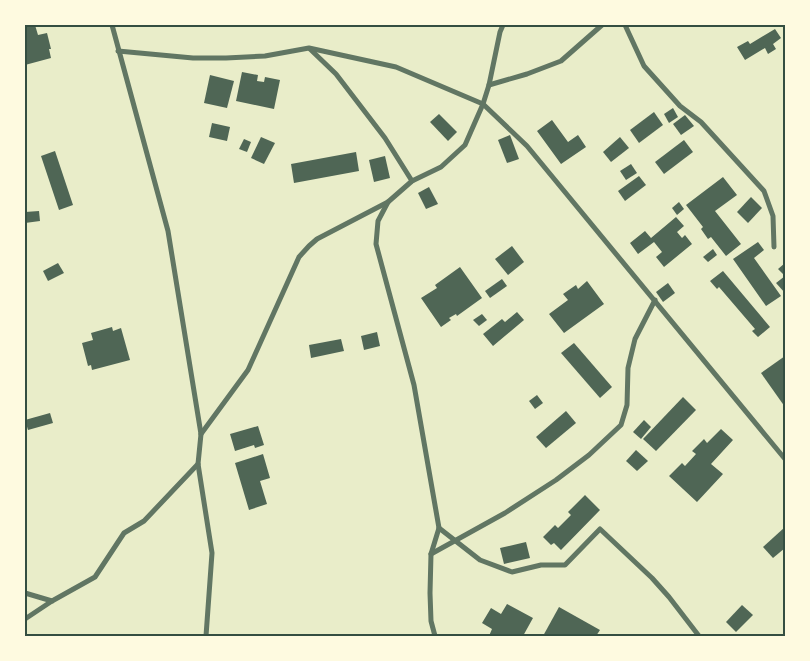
<svg xmlns="http://www.w3.org/2000/svg" width="810" height="661" font-family="'Noto Serif',serif">
<style>
.building{fill:#4f6655}
.lines{fill:none;stroke-linecap:round;stroke-linejoin:round}
.minor{stroke:#617663;stroke-width:5}
.neatline{fill:none;stroke:#344e41;stroke-width:2}
</style>
<rect width="100%" height="100%" fill="#e9edc9"/>
<g class="building">
<path d="M25,25H35L38,35L47,33L51,49H49L51,58L25,65Z"/>
<path d="M775,29L781,38L773,44L776,49L768,54L765,48L745,60L737,47L748,41L750,44Z"/>
<path d="M242,72L258,75L257,81L264,82L265,77L280,80L274,109L236,101Z"/>
<path d="M210,75L234,81L227,108L204,103Z"/>
<path d="M673,108L678,117L669,123L664,114Z"/>
<path d="M654,112L663,125L639,143L630,130Z"/>
<path d="M439,114L457,132L448,141L430,122Z"/>
<path d="M685,115L694,126L681,135L673,124Z"/>
<path d="M552,120L568,142L578,135L586,147L561,164L537,131Z"/>
<path d="M212,123L230,127L227,141L209,137Z"/>
<path d="M510,135L519,159L507,163L498,140Z"/>
<path d="M261,137L275,143L264,164L251,158Z"/>
<path d="M620,137L629,148L611,162L603,152Z"/>
<path d="M244,139L251,142L247,152L239,149Z"/>
<path d="M684,140L693,152L664,174L655,162Z"/>
<path d="M55,151L73,205L59,210L41,156Z"/>
<path d="M356,152L359,171L294,183L291,164Z"/>
<path d="M385,156L390,178L374,182L369,160Z"/>
<path d="M631,164L637,173L626,180L620,171Z"/>
<path d="M639,176L646,185L625,201L618,191Z"/>
<path d="M723,177L737,195L715,211L741,244L726,256L711,237L708,239L701,229L703,227L686,205Z"/>
<path d="M429,187L438,204L426,209L418,193Z"/>
<path d="M751,197L762,208L748,223L737,212Z"/>
<path d="M679,202L684,209L677,215L672,208Z"/>
<path d="M39,211L40,221L25,223V212Z"/>
<path d="M676,217L684,226L677,232L682,238L685,235L692,244L664,267L656,257L662,252L654,242L638,254L630,243L645,231L651,238Z"/>
<path d="M758,242L764,250L754,258L781,296L766,306L733,259Z"/>
<path d="M512,246L524,262L508,275L495,259Z"/>
<path d="M713,249L717,255L708,262L703,257Z"/>
<path d="M58,263L64,273L48,281L43,271Z"/>
<path d="M785,263V293L776,283L785,276L778,269Z"/>
<path d="M460,267L482,298L457,316L456,314L449,318L451,320L441,327L421,298L437,288L435,285Z"/>
<path d="M723,271L770,327L758,337L752,331L755,329L719,287L717,289L710,281Z"/>
<path d="M502,279L507,286L490,298L485,291Z"/>
<path d="M587,281L604,304L564,333L549,314L568,300L563,294L576,285L578,289Z"/>
<path d="M668,283L675,293L663,302L656,292Z"/>
<path d="M517,312L524,320L493,346L483,334L502,319L505,322Z"/>
<path d="M482,314L487,320L479,326L473,320Z"/>
<path d="M112,327L113,331L121,328L130,360L92,370L91,365L88,366L82,343L93,340L91,333Z"/>
<path d="M377,332L380,346L364,350L361,336Z"/>
<path d="M341,339L344,351L311,358L309,345Z"/>
<path d="M574,343L612,387L600,398L561,353Z"/>
<path d="M785,356V407L761,373Z"/>
<path d="M537,395L543,403L535,409L529,401Z"/>
<path d="M683,397L696,410L656,451L643,439Z"/>
<path d="M566,411L576,423L546,448L536,437Z"/>
<path d="M50,413L53,423L28,430L25,420Z"/>
<path d="M644,420L651,427L641,439L633,432Z"/>
<path d="M258,426L264,445L255,448L254,445L235,451L230,434Z"/>
<path d="M721,429L733,440L711,464L723,474L697,502L669,476L682,463L685,466L696,454L692,451L704,439L707,443Z"/>
<path d="M636,450L648,461L637,471L626,461Z"/>
<path d="M263,454L270,478L260,481L267,504L249,510L235,463Z"/>
<path d="M585,495L600,510L561,550L554,543L551,545L543,537L555,525L558,528L571,515L568,512Z"/>
<path d="M785,527V548L773,558L763,547Z"/>
<path d="M526,542L530,558L504,564L500,548Z"/>
<path d="M507,604L533,618L523,636H489L492,629L482,623L491,608L501,614Z"/>
<path d="M742,605L753,615L736,632L726,622Z"/>
<path d="M559,607L600,630L596,636H543Z"/>
</g>
<g class="lines">
<g class="minor">
<path d="M112,25L168,231L201,434L198,464L212,553L206,636"/>
<path d="M625,25L644,66L680,106L701,122L764,191L773,216L774,247"/>
<path d="M310,49L336,74L385,138L412,181"/>
<path d="M118,51L193,58H226L265,56L309,48L396,67L483,104L527,146L785,459"/>
<path d="M489,85L527,74L561,61L602,25"/>
<path d="M388,202L378,221L376,244L414,385L439,528L431,554L430,593L431,621L435,636"/>
<path d="M201,434L248,370L299,257L309,246L317,239L388,202L412,181L441,167L465,145L483,104L489,85L500,32L503,25"/>
<path d="M439,528L480,560L512,572L541,565H565L600,529L652,578L669,597L699,636"/>
<path d="M431,554L505,513L556,480L589,455L621,425L627,405L628,368L635,339L655,300"/>
<path d="M25,593L52,601"/>
<path d="M25,619L52,601L95,577L124,533L144,521L198,464"/>
</g>
</g>
<rect width="810" height="661" fill="none" stroke="#fefae0" stroke-width="52"/>
<rect x="26" y="26" width="758" height="609" class="neatline"/>
</svg>
